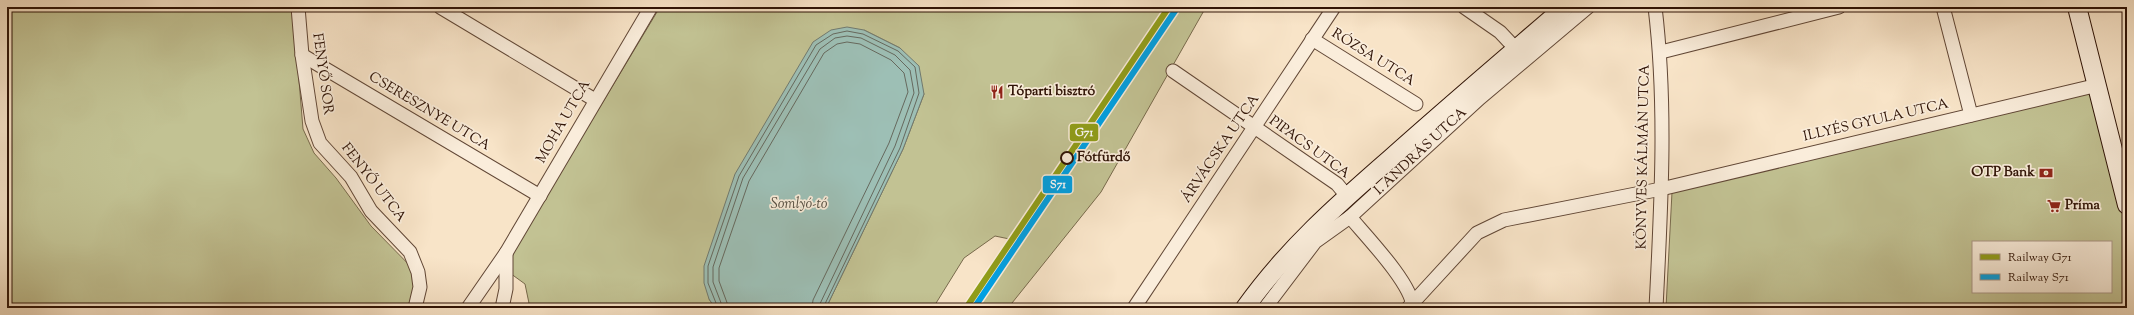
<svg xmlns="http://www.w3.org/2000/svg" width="2134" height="315" font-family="'Sorts Mill Goudy',serif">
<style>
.green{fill:#c2c293;stroke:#786a4c;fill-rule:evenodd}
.water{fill:#9dbfb5;stroke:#717a6f}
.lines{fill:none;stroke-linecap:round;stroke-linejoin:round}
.shore{stroke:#66695e;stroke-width:1}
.street-casing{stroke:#614736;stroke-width:15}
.secondary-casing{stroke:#2f1306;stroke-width:20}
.street{stroke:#faeddb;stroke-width:13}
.secondary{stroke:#faeddb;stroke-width:18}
.rail-1-casing{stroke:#faeddb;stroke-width:9}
.rail-2-casing{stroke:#faeddb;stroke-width:9}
.rail-1{stroke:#909d19;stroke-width:6}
.rail-2{stroke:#00a0e3;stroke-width:6}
.stop-dot{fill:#faeddb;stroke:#2f1306;stroke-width:2}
.labels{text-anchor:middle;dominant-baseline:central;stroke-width:3.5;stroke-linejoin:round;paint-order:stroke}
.street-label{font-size:14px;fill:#2f1306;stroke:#faeddb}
.poi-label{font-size:14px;font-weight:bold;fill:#2f1306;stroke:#faeddb;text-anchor:start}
.stop-label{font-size:14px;font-weight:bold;fill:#2f1306;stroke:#faeddb;text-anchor:start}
.water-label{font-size:15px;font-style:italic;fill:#564f43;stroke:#faeddb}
.line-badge{stroke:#faeddb;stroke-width:1.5}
.badge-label{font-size:11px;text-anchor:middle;font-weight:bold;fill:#fff}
</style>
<rect width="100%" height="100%" fill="#f8e4c8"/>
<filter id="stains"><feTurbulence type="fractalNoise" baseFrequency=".005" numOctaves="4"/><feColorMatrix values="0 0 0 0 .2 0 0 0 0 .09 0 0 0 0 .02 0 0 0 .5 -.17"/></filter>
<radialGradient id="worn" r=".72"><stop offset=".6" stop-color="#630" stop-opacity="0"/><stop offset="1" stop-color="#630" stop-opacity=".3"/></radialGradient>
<g class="green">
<path d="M7,7H293L303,129L314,153L336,178L371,226L425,281L418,308H7Z"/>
<path d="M660,7H1206L1101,192L1008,308H974L1019,241L995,236L964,258L933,308H826L903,149L924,94L900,48L864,30L709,299L715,308H530L525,284L503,268Z"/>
<path d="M2092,92L2127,214V308H1666L1672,192ZM1973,242H2111V292H1973Z"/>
</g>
<path class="water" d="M847,27L864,30L900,48L919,66L924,94L903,149L826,308H715L709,299L704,283V266L735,174L813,42L831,30Z"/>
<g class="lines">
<g class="shore">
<path d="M718,308L708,283V266L739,176L816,45L833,34L847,31L863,34L898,51L915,67L919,93L900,148L823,308"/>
<path d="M723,308L713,282V267L743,178L820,49L835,38L847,36L861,38L895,55L910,70L914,93L895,146L818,308"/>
<path d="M729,308L719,281V268L749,181L824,53L837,44L847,42L860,44L891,60L904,73L908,92L889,143L813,300L812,308"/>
</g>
<g class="street-casing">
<g id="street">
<path d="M298,7L302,55L312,121L320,143L351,177L371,211L410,252L418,272L420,287L415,308"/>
<path d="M440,7L595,100"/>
<path d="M1464,7L1500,32L1516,49"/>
<path d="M1655,7C1667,107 1661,207 1656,308"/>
<path d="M1943,7L1971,115"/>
<path d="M1312,39L1416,104"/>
<path d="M1661,52L1839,7"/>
<path d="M302,55L540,196"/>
<path d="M1173,71L1337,184L1347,196"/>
<path d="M1350,217C1366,236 1413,285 1413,308"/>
<path d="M468,308L506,253L651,7"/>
<path d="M502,308L506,289V253"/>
<path d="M1134,308L1334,7"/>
<path d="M1265,308L1315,242L1350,217L1480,98L1588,7"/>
<path d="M1408,308L1477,233L1504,220L1661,189L2098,85"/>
</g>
</g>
<g class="secondary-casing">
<g id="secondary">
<path d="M2077,7L2127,205"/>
<path d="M1245,308C1286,250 1338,204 1391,158C1448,107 1507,57 1565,7"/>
</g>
</g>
<use href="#street" class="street"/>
<use href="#secondary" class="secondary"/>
<g class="rail-1-casing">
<path id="rail-1" d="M966,308L1169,7"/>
</g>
<g class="rail-2-casing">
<path id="rail-2" d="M974,308L1175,11"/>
</g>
<use href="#rail-1" class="rail-1"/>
<use href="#rail-2" class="rail-2"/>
</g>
<defs>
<g id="restaurant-bare" transform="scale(1.08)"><path d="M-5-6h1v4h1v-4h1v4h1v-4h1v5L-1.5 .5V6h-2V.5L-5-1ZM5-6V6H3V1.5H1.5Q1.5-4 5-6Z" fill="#8f2418" stroke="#faeddb" stroke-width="2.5" paint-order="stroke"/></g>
<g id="bank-bare" transform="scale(1.08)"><path d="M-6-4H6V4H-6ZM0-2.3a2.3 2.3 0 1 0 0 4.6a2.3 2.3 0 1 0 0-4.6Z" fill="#8f2418" stroke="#faeddb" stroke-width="2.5" paint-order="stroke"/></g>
<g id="supermarket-bare" transform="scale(1.08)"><path d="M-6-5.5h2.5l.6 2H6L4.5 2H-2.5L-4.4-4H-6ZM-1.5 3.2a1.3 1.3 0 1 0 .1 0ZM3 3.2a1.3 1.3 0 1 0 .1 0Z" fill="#8f2418" stroke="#faeddb" stroke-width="2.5" paint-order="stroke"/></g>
</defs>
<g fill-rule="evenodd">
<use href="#restaurant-bare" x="997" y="92"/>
<use href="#bank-bare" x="2046" y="173"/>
<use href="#supermarket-bare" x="2054" y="206"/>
</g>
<circle class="stop-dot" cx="1067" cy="158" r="6"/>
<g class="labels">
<g class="street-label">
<text transform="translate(1373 58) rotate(32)">RÓZSA UTCA</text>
<text transform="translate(322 74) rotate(82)">FENYŐ SOR</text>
<text transform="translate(429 112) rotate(31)">CSERESZNYE UTCA</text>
<text transform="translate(1876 121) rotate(-13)">ILLYÉS GYULA UTCA</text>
<text transform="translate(564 122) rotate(-60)">MOHA UTCA</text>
<text transform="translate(1309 148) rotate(36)">PIPACS UTCA</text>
<text transform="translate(1221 149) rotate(-56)">ÁRVÁCSKA UTCA</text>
<text transform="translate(1421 152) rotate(-43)">I. ANDRÁS UTCA</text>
<text transform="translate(1644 157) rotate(-89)">KÖNYVES KÁLMÁN UTCA</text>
<text transform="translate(373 183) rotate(52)">FENYŐ UTCA</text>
</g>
<g class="poi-label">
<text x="1008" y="92">Tóparti bisztró</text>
<text x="2035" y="173" text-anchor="end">OTP Bank</text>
<text x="2065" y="206">Príma</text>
</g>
<g class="stop-label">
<text x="1077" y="158">Fótfürdő</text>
</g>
<g class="water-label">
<text x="799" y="204">Somlyó-tó</text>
</g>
</g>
<g class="line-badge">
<rect x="1069" y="123" width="30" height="19" rx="4" fill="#909d19"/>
<rect x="1042" y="175" width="31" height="19" rx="4" fill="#00a0e3"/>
</g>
<g class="badge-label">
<text x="1084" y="136">G71</text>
<text x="1058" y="188">S71</text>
</g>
<rect width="2134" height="315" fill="none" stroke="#f8e4c8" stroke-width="24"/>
<rect x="8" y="8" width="2118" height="299" fill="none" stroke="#2f1306" stroke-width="2"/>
<rect x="12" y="12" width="2110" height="291" fill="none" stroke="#2f1306"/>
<rect x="1972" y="241" width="140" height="52" fill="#faeddb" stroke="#a99686"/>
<rect x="1980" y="254" width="20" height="6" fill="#909d19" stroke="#a99686"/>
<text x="2008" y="261" font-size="12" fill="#2f1306">Railway G71</text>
<rect x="1980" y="274" width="20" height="6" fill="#00a0e3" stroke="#a99686"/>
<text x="2008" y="281" font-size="12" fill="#2f1306">Railway S71</text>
<rect width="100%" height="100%" filter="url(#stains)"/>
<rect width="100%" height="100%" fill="url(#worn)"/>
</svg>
